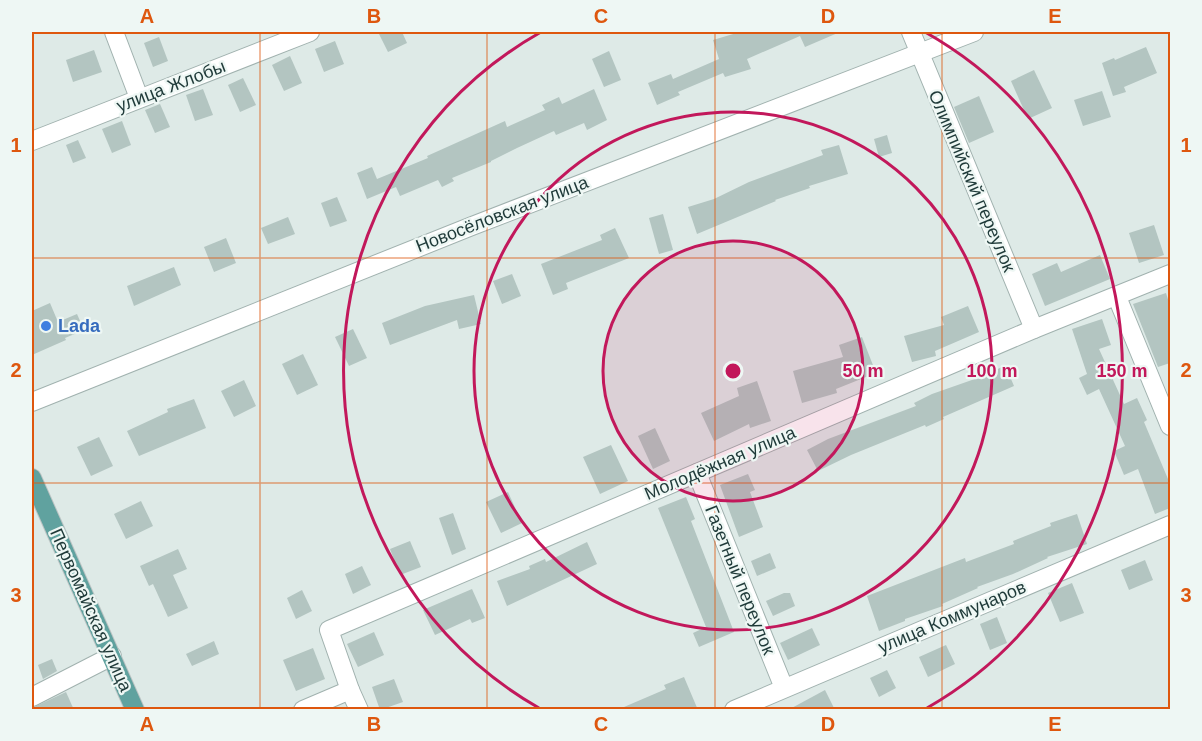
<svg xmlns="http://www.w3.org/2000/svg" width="1202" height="741" font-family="Helvetica,sans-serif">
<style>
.building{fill:#b3c5c1}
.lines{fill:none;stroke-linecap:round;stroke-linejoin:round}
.minor-casing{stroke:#a1b2af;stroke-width:20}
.major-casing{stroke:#bcc4c4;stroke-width:20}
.minor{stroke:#fff;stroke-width:18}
.major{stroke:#60a29f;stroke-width:18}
.grid{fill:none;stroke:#de570e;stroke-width:1.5;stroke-opacity:0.55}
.ring{fill:none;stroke:#c2185b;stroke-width:3}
.shop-dot{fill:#3f7fe0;stroke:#eef7f4;stroke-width:2}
.labels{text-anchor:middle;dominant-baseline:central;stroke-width:4.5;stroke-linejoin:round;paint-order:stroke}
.street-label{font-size:18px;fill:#1f3a39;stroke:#eef7f4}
.shop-label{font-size:18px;font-weight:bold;fill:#366cbe;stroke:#eef7f4;text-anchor:start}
.centre{fill:#c2185b;stroke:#eef7f4;stroke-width:3}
.ring-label{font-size:18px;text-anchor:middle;font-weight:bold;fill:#c2185b;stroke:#eef7f4;stroke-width:4.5;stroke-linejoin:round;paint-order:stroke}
.neatline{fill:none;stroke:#de570e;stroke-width:2}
.grid-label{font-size:20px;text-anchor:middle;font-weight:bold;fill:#de570e}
</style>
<rect width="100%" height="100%" fill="#deeae7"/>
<g class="building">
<path d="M378,32H402L407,43L388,52Z"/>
<path d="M740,32H840L805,47L800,36L747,59L751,69L725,77L723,73L678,92L680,95L657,105L648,83L671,74L673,79L719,59L713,40Z"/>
<path d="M159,37L168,61L153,67L144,43Z"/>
<path d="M335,41L344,64L324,72L315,49Z"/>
<path d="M1146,47L1157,73L1124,87L1126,92L1113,96L1102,63L1114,58L1115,60Z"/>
<path d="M94,50L102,72L73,82L66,60Z"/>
<path d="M609,51L621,80L604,87L592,59Z"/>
<path d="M290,56L302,83L284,91L272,65Z"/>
<path d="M1034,70L1052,108L1028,119L1011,81Z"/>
<path d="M243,78L256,105L240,112L228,85Z"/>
<path d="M203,89L213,115L195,121L186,95Z"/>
<path d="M594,89L607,120L587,130L584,123L556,135L554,131L517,148L491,161V162L452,178L454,181L442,187L438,180L400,196L396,187L367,199L357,173L372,167L377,179L428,158L427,156L505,121L507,127L545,110L542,105L559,97L562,104Z"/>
<path d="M1102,91L1111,117L1083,126L1074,100Z"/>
<path d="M979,96L994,132L969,143L954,107Z"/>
<path d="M160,104L170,127L155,133L145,110Z"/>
<path d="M122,121L131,145L112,153L102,129Z"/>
<path d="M887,135L892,153L879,157L874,139Z"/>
<path d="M78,140L86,158L73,163L66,145Z"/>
<path d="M839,145L848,174L809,186L810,188L775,200L776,201L697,234L688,207L714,199L749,182L823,155L821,150Z"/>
<path d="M337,197L347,221L330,227L321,203Z"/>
<path d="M663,214L673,250L659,254L649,218Z"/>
<path d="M288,217L295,234L268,244L261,228Z"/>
<path d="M1154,225L1164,255L1139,263L1129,233Z"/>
<path d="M615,228L629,258L566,283L568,289L553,295L541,264L602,240L600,235Z"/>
<path d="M226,238L236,263L214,272L204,247Z"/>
<path d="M1100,255L1110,279L1045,306L1032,274L1057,263L1061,272Z"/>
<path d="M174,267L181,285L134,306L127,286Z"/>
<path d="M512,274L521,296L502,304L493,281Z"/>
<path d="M1166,293L1170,306V363L1158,367L1133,304Z"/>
<path d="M474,295L481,324L459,329L457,320L390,345L382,323L425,306Z"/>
<path d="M50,303L58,322L77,314L84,330L65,338L66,340L32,355V311Z"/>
<path d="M968,306L979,332L935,351L936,356L912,362L904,336L944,325L941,317Z"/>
<path d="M1102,319L1111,345L1099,349L1124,404L1137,398L1147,420L1144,422L1168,479L1170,478V508L1155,514L1138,469L1124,475L1114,451L1125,446L1099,389L1087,395L1079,378L1087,374L1072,329Z"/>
<path d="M353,329L367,358L349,366L335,337Z"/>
<path d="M862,337L876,373L836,389L837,393L802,403L793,371L843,357L839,345Z"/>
<path d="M303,354L318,385L297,395L282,364Z"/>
<path d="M1005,365L1014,386L943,417L944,419L926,427L925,425L851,455L818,471L807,450L828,439L916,406L914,403L932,394L989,374Z"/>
<path d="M244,380L256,406L234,417L221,391Z"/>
<path d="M757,381L771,421L750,428L749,424L714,441L701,413L739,396L737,388Z"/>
<path d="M194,399L206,428L139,456L127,431L168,412L167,409Z"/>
<path d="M655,428L670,461L653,469L638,436Z"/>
<path d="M99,437L113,466L91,476L77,447Z"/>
<path d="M611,445L628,481L600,494L583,457Z"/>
<path d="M748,474L755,490L750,492L763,527L739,537L720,485Z"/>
<path d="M508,492L522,523L501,533L486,502Z"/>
<path d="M686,497L695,519L691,521L734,632L699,647L693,633L706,627L658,508Z"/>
<path d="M141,501L153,526L126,539L114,514Z"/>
<path d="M453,513L466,549L452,555L439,518Z"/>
<path d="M1077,514L1087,544L1047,557L1048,558L1013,574L977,587L978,588L942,604L943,606L905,619V621L879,631L867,596L965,558L966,562L1014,544L1013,541L1051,526L1050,523Z"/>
<path d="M410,541L421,567L400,575L390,549Z"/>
<path d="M587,542L597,564L507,606L497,581L530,569L529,566L545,559L546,562Z"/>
<path d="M178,549L187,569L173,575L188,608L168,617L153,584L149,586L140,566Z"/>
<path d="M770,553L776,568L757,576L751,561Z"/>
<path d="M1145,560L1153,580L1129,590L1121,570Z"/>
<path d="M362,566L371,585L353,594L345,574Z"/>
<path d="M1072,583L1084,613L1060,622L1048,593Z"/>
<path d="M472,589L485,618L472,623L470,619L435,635L423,610Z"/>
<path d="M302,590L312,611L296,619L287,598Z"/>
<path d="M784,593H790L795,606L773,616L766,601Z"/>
<path d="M997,617L1007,643L990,650L980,624Z"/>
<path d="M812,628L820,645L788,660L780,643Z"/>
<path d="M374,632L384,655L358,667L347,644Z"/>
<path d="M214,641L219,654L192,666L186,654Z"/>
<path d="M946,645L955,664L928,677L919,657Z"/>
<path d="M313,648L325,679L296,691L283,660Z"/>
<path d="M52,659L57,671L43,679L38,665Z"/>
<path d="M887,670L896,688L879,697L870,678Z"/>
<path d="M684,677L698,710H617L666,689L664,685Z"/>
<path d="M394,679L403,702L380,710L372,687Z"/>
<path d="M825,690L835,710H788Z"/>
<path d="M66,692L74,710H32V708Z"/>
</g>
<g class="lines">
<g class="minor-casing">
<g id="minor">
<path d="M114,32L139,98"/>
<path d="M911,32L1034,329"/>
<path d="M32,141L310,32"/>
<path d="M1117,297L1170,426"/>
<path d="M32,402L472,226L974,32"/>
<path d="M697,473L784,688"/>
<path d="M350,690L329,630L1034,329L1170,274"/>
<path d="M32,697L112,656"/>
<path d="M303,710L350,690L359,710"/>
<path d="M734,710L1170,525"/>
</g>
</g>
<g class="major-casing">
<path id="major" d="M32,478L135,710"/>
</g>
<use href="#minor" class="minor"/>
<use href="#major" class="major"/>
</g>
<path class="grid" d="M260,32V710M487,32V710M715,32V710M942,32V710M32,258H1170M32,483H1170"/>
<circle cx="733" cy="371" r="130" fill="#c2185b" fill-opacity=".12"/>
<g class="ring">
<circle cx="733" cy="371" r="130"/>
<circle cx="733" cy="371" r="259"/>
<path d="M539 708A389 389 0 0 1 541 32M925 32A389 389 0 0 1 927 708"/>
</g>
<circle class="shop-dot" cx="46" cy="326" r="6"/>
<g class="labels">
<g class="street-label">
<text transform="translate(171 86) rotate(-21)">улица Жлобы</text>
<text transform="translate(972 181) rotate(67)">Олимпийский переулок</text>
<text transform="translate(502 214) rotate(-21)">Новосёловская улица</text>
<text transform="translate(720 463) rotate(-23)">Молодёжная улица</text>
<text transform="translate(740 580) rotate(68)">Газетный переулок</text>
<text transform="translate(91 610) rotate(66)">Первомайская улица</text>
<text transform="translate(952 617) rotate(-23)">улица Коммунаров</text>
</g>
<g class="shop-label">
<text x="58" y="326">Lada</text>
</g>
</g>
<circle cx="733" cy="371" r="9" class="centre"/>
<g class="ring-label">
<text x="863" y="377">50 m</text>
<text x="992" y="377">100 m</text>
<text x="1122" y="377">150 m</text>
</g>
<rect width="1202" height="741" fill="none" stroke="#eef7f4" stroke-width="66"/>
<rect x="33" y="33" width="1136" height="675" class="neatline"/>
<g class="grid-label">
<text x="147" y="23">A</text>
<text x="374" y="23">B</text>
<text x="601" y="23">C</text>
<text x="828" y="23">D</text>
<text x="1055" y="23">E</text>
<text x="16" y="152">1</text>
<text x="1186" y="152">1</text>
<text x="16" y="377">2</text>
<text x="1186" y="377">2</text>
<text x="16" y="602">3</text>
<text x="1186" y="602">3</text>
<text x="147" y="731">A</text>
<text x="374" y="731">B</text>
<text x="601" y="731">C</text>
<text x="828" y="731">D</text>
<text x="1055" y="731">E</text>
</g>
</svg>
